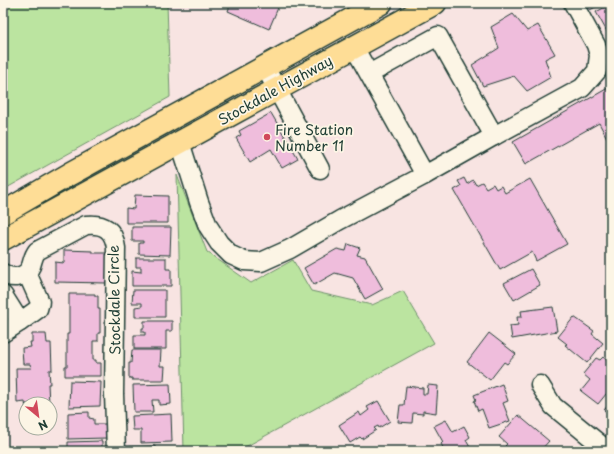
<svg xmlns="http://www.w3.org/2000/svg" width="614" height="454" font-family="'Playpen Sans',sans-serif">
<style>
.green{fill:#bbe4a0;stroke:#6d906a}
.building{fill:#efbddc;stroke:#1f3d34}
.lines{fill:none;stroke-linecap:round;stroke-linejoin:round}
.minor-casing{stroke:#1f3d34;stroke-width:21}
.major-casing{stroke:#1f3d34;stroke-width:25}
.minor{stroke:#fcf5e5;stroke-width:18}
.major{stroke:#fedd96;stroke-width:22}
.poi-dot{fill:#d1495b;stroke:#fcf5e5;stroke-width:1.5}
.labels{text-anchor:middle;dominant-baseline:central;stroke-width:3.5;stroke-linejoin:round;paint-order:stroke}
.street-label{font-size:14px;fill:#1f3d34;stroke:#fcf5e5}
.poi-label{font-size:14px;fill:#1f3d34;stroke:#fcf5e5;text-anchor:start}
</style>
<rect width="100%" height="100%" fill="#f8e4e2"/>
<filter id="ink" filterUnits="userSpaceOnUse"><feTurbulence type="fractalNoise" baseFrequency=".025" numOctaves="2"/><feDisplacementMap in="SourceGraphic" scale="8" xChannelSelector="R" yChannelSelector="G"/><feConvolveMatrix kernelMatrix="1 2 1 2 8 2 1 2 1" color-interpolation-filters="sRGB"/></filter>
<g filter="url(#ink)">
<g class="green">
<path d="M3,3H167L170,97L3,190Z"/>
<path d="M177,175L207,252L251,283L293,260L311,291L372,305L403,291L434,343L238,451H184Z"/>
</g>
<g class="building">
<path d="M231,3H280L269,29L228,11Z"/>
<path d="M585,3H603L590,10Z"/>
<path d="M611,4V36L610,37L596,12Z"/>
<path d="M513,14L527,31L538,25L555,54L545,59L551,77L527,91L514,76L483,86L472,65L499,48L491,27Z"/>
<path d="M608,88L611,93V135L607,138L599,123L526,164L513,142Z"/>
<path d="M271,113L298,159L282,168L271,149L250,162L236,138L241,135L239,131Z"/>
<path d="M464,178L467,184L473,180L476,185L482,182L486,188L493,184L496,189L501,186L505,193L530,179L567,244L536,261L532,252L500,270L454,190L461,186L458,181Z"/>
<path d="M135,195L168,196V223H126V208L134,209Z"/>
<path d="M132,227H171L170,255L139,254V243H143V241H132Z"/>
<path d="M348,244L360,248L357,255L365,257L383,289L365,299L353,278L335,273L314,285L304,268L337,249L346,251Z"/>
<path d="M64,250L93,251V253H108L107,283L55,282V262L64,263Z"/>
<path d="M136,258H166V269H171V286H132V271L141,272V267H136Z"/>
<path d="M531,269L540,285L514,300L504,283Z"/>
<path d="M133,290H165V317H135V307L142,306V303H132Z"/>
<path d="M69,294H95V296H98V309H100V333H98V341H93V360H96V363H101V376H65V366H67V334H69Z"/>
<path d="M553,307L557,331L512,339L510,326L518,325L517,317H522L521,311Z"/>
<path d="M574,317L594,331L592,334L603,343L587,363L565,345L567,344L558,337Z"/>
<path d="M144,321H172V331H166V349H134V335H145V332H142V328H144Z"/>
<path d="M489,333L516,354L507,364L504,362L490,380L467,362Z"/>
<path d="M32,334H46L47,343H51L52,370H49L50,384H48L49,404H26V409L25,402L17,403L16,368H31L30,364H23L22,348L31,347L30,342H32Z"/>
<path d="M132,350H161L160,366H165L164,380H132V378H129V363H131Z"/>
<path d="M603,357L611,363V388L598,404L581,391L590,380L583,374L596,358L600,360Z"/>
<path d="M70,381L101,382L100,406L69,407Z"/>
<path d="M170,384L171,404L159,405V400H152L153,412H134L133,385Z"/>
<path d="M502,384L508,401L503,403L510,421L489,428L482,409L478,411L474,401L476,400L474,395Z"/>
<path d="M428,385L438,386L436,413L423,411V414L413,413L412,423L398,422L400,405H404L406,386L423,388V394H427Z"/>
<path d="M378,401L390,421L379,428L378,426L374,428L376,430L362,439L360,437L350,443L339,425L359,412L361,416L369,410L367,407Z"/>
<path d="M611,402V416L604,410Z"/>
<path d="M89,412V418L94,419V424H106V438L68,439V413Z"/>
<path d="M171,414L172,442L141,443V430H133L132,416Z"/>
<path d="M518,415L549,441L540,451H511L505,446L507,444L499,437Z"/>
<path d="M446,420L453,432L464,426L470,437L466,440L472,451H445L441,444L443,442L434,426Z"/>
<path d="M102,441V451H68V442Z"/>
<path d="M155,446V451H129V447Z"/>
</g>
<g class="lines">
<g class="minor-casing">
<g id="minor">
<path d="M354,47L425,175L494,136L438,36L369,74"/>
<path d="M265,67L320,169"/>
<path d="M494,136L582,88L597,71L599,55L596,45L573,3"/>
<path d="M180,142L199,202L208,226L219,243L231,255L244,261L261,262L290,249L340,220L425,175"/>
<path d="M3,273C12,280 26,278 31,266C33,260 33,256 37,251L86,225C104,223 114,230 116,248L114,394L116,451"/>
<path d="M3,295L20,322L3,333"/>
<path d="M20,322L38,309L40,302L27,273"/>
<path d="M540,385L553,406L608,451"/>
</g>
</g>
<g class="major-casing">
<g id="major">
<path d="M3,213L70,174L381,3"/>
<path d="M3,239L435,3"/>
</g>
</g>
<use href="#minor" class="minor"/>
<use href="#major" class="major"/>
</g>
</g>
<circle class="poi-dot" cx="267" cy="137" r="4"/>
<g class="labels">
<g class="street-label">
<text transform="translate(275 90) rotate(-29)">Stockdale Highway</text>
<text transform="translate(114 300) rotate(-91)">Stockdale Circle</text>
</g>
<g class="poi-label">
<text x="275" y="129">Fire Station<tspan x="275" dy="16">Number 11</tspan></text>
</g>
</g>
<rect width="614" height="454" fill="none" stroke="#fcf5e5" stroke-width="16"/>
<rect x="8" y="8" width="598" height="438" fill="none" stroke="#1f3d34" stroke-width="1.5" filter="url(#ink)"/>
<g transform="translate(38 416) rotate(151)"><circle r="19" fill="#fcf5e5" stroke="#a4ab9e"/>
<path d="M0-3L7 15L0 10L-7 15Z" fill="#d1495b"/>
<text y="-6" font-size="11" font-weight="bold" text-anchor="middle" fill="#1f3d34">N</text>
</g>
</svg>
